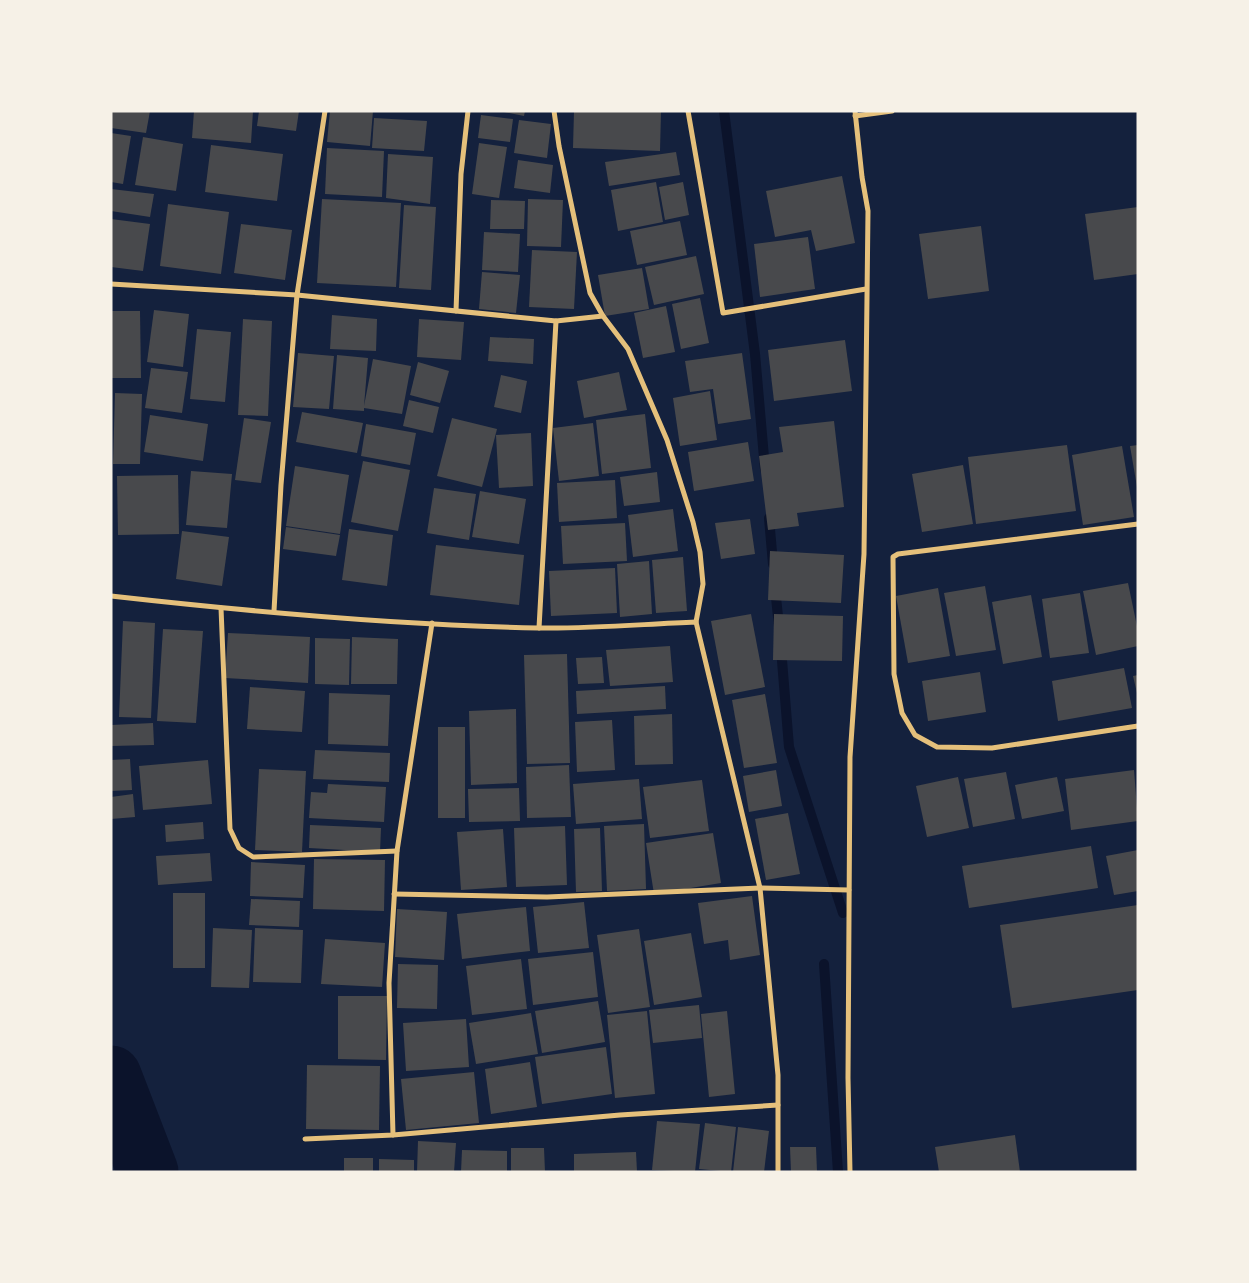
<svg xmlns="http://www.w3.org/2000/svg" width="1249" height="1283" font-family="Bitter,serif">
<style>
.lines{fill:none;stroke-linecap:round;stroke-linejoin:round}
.stream{stroke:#0b132b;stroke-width:10}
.river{stroke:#0b132b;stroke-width:61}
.building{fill:#48494c}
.minor{stroke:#e5c07b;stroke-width:5}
</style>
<rect width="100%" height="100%" fill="#14213d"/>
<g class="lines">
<g class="stream">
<path d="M724,111L755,354L765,469"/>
<path d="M769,518L773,564"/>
<path d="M775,588L779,626"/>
<path d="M781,648L789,747L843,913"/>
<path d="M824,964L838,1172"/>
</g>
<path class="river" d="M111,1076L148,1172"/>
</g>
<g class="building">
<path d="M111,111H150L146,133L111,128Z"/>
<path d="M194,111H253L251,143L192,138Z"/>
<path d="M259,111H299L296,131L257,126Z"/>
<path d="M330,111H373L370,146L327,142Z"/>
<path d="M499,111H525L524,116Z"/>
<path d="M574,111H661L660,151L573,148Z"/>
<path d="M481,115L513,119L510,142L478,138Z"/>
<path d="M374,118L427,121L424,151L372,148Z"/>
<path d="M519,120L551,124L547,158L514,153Z"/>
<path d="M111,133L131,136L123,184L111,182Z"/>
<path d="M143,137L183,144L176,191L135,185Z"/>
<path d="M479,143L507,147L499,198L472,194Z"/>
<path d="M211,145L283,154L277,201L205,192Z"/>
<path d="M327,148L384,151L382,197L325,194Z"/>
<path d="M676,152L680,175L609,186L605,162Z"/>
<path d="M388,154L433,157L430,204L386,198Z"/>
<path d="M518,160L553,165L550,193L514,188Z"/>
<path d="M842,176L855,243L816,251L811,230L775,237L766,191Z"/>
<path d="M656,182L663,222L618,231L611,190Z"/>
<path d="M683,182L689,215L665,220L659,187Z"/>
<path d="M111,189L154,194L150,217L111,211Z"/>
<path d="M322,199L401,203L396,287L317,283Z"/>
<path d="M528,199L563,200L561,247L527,246Z"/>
<path d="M491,200L525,201L524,229H490Z"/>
<path d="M168,204L229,212L221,274L160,266Z"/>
<path d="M404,205L436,207L431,290L399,288Z"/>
<path d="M1138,207V274L1094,280L1085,214Z"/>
<path d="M111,219L150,224L143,271L111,267Z"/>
<path d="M680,221L687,255L637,265L630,231Z"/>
<path d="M241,224L292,230L285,280L234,273Z"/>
<path d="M981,226L989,291L928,299L919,234Z"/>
<path d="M484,232L520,234L518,272L482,270Z"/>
<path d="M808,237L815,289L760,297L754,244Z"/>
<path d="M532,250L577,252L574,309L529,307Z"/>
<path d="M696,256L704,294L654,305L645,267Z"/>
<path d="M642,268L649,309L605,316L598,275Z"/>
<path d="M482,272L520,275L516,313L479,309Z"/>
<path d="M700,298L709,343L681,349L672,304Z"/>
<path d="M666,306L675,352L643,358L634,313Z"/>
<path d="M154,310L189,314L183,367L147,362Z"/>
<path d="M111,311H140L141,378H111Z"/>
<path d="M332,315L377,319L376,351L330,349Z"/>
<path d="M243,319L272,321L268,416L238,415Z"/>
<path d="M419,319L464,322L461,360L417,357Z"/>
<path d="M197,329L231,332L225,402L190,399Z"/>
<path d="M490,337L534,339L533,364L488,361Z"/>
<path d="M845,340L852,391L774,401L768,350Z"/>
<path d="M298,353L334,356L329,409L293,407Z"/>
<path d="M742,353L751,419L718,424L713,389L690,392L685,361Z"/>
<path d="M337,355L368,358L364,406L373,359L411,366L402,414L364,408V411L333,409Z"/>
<path d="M418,362L449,371L440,403L410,395Z"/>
<path d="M151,368L188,372L182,413L145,408Z"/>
<path d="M619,372L627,410L584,418L577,381Z"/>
<path d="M501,375L527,381L521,413L494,407Z"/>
<path d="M710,391L717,440L680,446L673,398Z"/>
<path d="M115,393L142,394L140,464H113Z"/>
<path d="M409,400L439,407L433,433L403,426Z"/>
<path d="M302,412L363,423L357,453L296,442Z"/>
<path d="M645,414L651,468L602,474L596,420Z"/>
<path d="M150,415L208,424L203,461L144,452Z"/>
<path d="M244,418L271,422L261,483L235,480Z"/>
<path d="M452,418L497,429L482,487L437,476Z"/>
<path d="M834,421L844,507L797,513L799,526L768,530L759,456L783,452L779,427Z"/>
<path d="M593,423L599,476L559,481L553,428Z"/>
<path d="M366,424L416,433L410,465L361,456Z"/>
<path d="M531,433L533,486L499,488L496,435Z"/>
<path d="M748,442L754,481L694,491L688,452Z"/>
<path d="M1067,445L1076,511L976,524L968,457Z"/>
<path d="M1138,445V487H1137L1130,446Z"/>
<path d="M1122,446L1134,517L1083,525L1072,455Z"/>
<path d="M363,461L410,470L398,531L351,522Z"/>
<path d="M963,465L973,524L922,532L912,474Z"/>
<path d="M295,466L349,475L340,534L286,526Z"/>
<path d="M191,471L232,474L227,528L186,525Z"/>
<path d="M657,472L660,502L624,506L620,477Z"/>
<path d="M178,475L179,534L118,535L117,476Z"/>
<path d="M615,480L617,518L559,522L557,483Z"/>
<path d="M434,488L476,494L469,540L427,533Z"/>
<path d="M480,491L526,499L519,544L472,537Z"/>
<path d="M673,509L678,551L633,557L628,515Z"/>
<path d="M750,519L755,554L721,559L715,523Z"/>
<path d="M625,523L627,561L563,564L561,526Z"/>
<path d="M286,527L340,535L336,556L283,549Z"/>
<path d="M349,529L393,535L387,586L342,580Z"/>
<path d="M182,531L229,537L222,586L176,579Z"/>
<path d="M436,545L524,555L519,605L430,595Z"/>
<path d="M770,551L844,555L841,603L768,600Z"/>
<path d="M683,557L687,611L656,613L652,560Z"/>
<path d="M649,561L652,614L620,617L617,564Z"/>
<path d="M615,568L617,613L551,616L549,571Z"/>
<path d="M1128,583L1138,631V646L1096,655L1083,591Z"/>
<path d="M985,586L996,650L956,656L944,593Z"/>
<path d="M938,588L950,656L908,663L896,596Z"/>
<path d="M1080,593L1089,653L1050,658L1042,599Z"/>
<path d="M1031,595L1042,657L1003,664L992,602Z"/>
<path d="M751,614L765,687L725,695L711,621Z"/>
<path d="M774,614L843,616L842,661L773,660Z"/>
<path d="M123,621L155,623L151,718L119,717Z"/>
<path d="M163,629L203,631L196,723L157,721Z"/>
<path d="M228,633L310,637L308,683L225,678Z"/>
<path d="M352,637L398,639L397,684H351Z"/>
<path d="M315,638L350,639L349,685L315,684Z"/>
<path d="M670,646L673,682L610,686L606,650Z"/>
<path d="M567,654L570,763L527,764L524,655Z"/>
<path d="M602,657L604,683L578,684L576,658Z"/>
<path d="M1124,668L1132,708L1058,721L1052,681Z"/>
<path d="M980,672L986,712L928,721L922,681Z"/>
<path d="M1138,675V693H1137L1133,676Z"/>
<path d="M665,686L666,709L577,714L576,691Z"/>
<path d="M250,687L305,691L302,732L247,729Z"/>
<path d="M329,693L390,695L388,746L328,744Z"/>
<path d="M765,694L777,763L744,768L732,700Z"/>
<path d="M516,709L517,783L471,785L469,711Z"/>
<path d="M672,714L673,764L635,765L634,716Z"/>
<path d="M612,720L615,770L577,772L575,722Z"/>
<path d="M153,723L154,745L111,746V725Z"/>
<rect x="438" y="727" width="27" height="91"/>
<path d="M315,750L390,753L389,782L313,779Z"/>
<path d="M130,759L132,790L111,791V760Z"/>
<path d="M208,760L212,804L143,810L139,766Z"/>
<path d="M569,765L571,817L527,818L526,767Z"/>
<path d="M259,769L306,771L302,852L255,850Z"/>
<path d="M776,770L782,806L749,812L743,776Z"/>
<path d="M1134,770L1138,821L1071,830L1065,779Z"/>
<path d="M1006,772L1015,819L973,827L964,779Z"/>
<path d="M958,777L969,828L927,837L916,786Z"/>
<path d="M1057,777L1064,811L1022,819L1015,785Z"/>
<path d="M639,779L642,819L576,824L573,784Z"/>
<path d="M702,780L709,831L650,838L643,787Z"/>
<path d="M328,784L386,787L384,822L309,818L311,792L327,793Z"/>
<path d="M519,788L520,821L469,822L468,789Z"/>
<path d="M133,794L135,817L111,819V797Z"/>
<path d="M788,813L800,874L766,880L755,819Z"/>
<path d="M203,822L204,839L166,842L165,825Z"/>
<path d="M644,824L646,889L607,891L604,826Z"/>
<path d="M310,825L381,828L380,852L309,848Z"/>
<path d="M565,826L567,885L516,887L514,828Z"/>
<path d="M600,828L602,891L576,892L574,829Z"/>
<path d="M503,829L507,887L461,890L457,832Z"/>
<path d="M713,833L721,883L654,894L646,843Z"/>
<path d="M1091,846L1098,888L969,908L962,866Z"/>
<path d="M1138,850V891L1114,895L1106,856Z"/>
<path d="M210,853L212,881L158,885L156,856Z"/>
<path d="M314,859L385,860L384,911L313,909Z"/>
<path d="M251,862L305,865L303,898L250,896Z"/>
<rect x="173" y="893" width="32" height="75"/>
<path d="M752,896L760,955L730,960L728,940L704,944L698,903Z"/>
<path d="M251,899L300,901L299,927L249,925Z"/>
<path d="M584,902L589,948L538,953L533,907Z"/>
<path d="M1138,905V990L1012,1008L1000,925Z"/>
<path d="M526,907L530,951L462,959L457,914Z"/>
<path d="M397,909L447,912L444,960L395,957Z"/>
<path d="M213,928L252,930L249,988L211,987Z"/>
<path d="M255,928L303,930L301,983L253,982Z"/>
<path d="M639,929L650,1007L608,1013L597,935Z"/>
<path d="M691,933L702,997L654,1005L644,941Z"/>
<path d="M325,939L385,943L382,987L321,984Z"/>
<path d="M593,952L598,997L533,1005L528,959Z"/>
<path d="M521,959L527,1009L472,1015L466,966Z"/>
<path d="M398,964L438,965L437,1009L397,1008Z"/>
<path d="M338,996H387L386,1060L338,1059Z"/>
<path d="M598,1001L605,1042L542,1053L535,1011Z"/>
<path d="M699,1005L702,1038L653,1043L649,1010Z"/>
<path d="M647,1011L655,1094L615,1098L607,1015Z"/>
<path d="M727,1011L735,1094L709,1097L701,1014Z"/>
<path d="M531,1013L538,1054L476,1064L469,1023Z"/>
<path d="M466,1019L469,1067L406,1071L403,1023Z"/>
<path d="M606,1047L612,1094L542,1104L535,1057Z"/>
<path d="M530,1062L537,1107L491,1114L485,1069Z"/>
<path d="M307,1065L380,1066L379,1130L306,1129Z"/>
<path d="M474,1072L479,1123L406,1130L401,1079Z"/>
<path d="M657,1121L700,1124L695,1172L652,1170Z"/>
<path d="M705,1123L736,1127L731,1172L699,1169Z"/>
<path d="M738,1127L769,1131L764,1172H733Z"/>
<path d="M1015,1135L1020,1172H939L935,1147Z"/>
<path d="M418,1141L456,1143L454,1172H417Z"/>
<path d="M790,1147H816L817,1172H791Z"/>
<path d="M511,1148H544L545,1172H511Z"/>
<path d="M462,1150L507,1151V1172H461Z"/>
<path d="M636,1152L637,1172H574V1154Z"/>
<rect x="344" y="1158" width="29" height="14"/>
<path d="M379,1159L414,1160V1172H379Z"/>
</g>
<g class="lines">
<g class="minor">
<path d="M554,111L559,146L590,293L603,316L628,349L667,440L693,522L700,552L703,584L696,622"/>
<path d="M688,111L723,313L866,289"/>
<path d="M855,116L892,111"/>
<path d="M111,284L297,295L556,321L603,316"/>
<path d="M456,311L461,174L468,111"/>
<path d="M1138,524L898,554L893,557L894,674L902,713L915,735L937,747L992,748L1138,726"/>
<path d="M111,596C253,612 395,625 538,628C590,629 644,624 696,622L760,888L778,1075V1172"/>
<path d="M221,608L230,829L239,848L253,857L397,851"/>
<path d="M274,611L281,485L297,295L325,111"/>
<path d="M539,628L556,321"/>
<path d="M394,894L547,897L760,888L849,890"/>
<path d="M393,1135L389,983L397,851L432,623"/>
<path d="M305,1139L393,1135L620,1115L778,1105"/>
<path d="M850,1172L848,1078L850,757L864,554L868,211L862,177L855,111"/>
</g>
</g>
<rect width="1249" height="1283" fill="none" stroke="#f6f1e7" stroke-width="225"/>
</svg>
